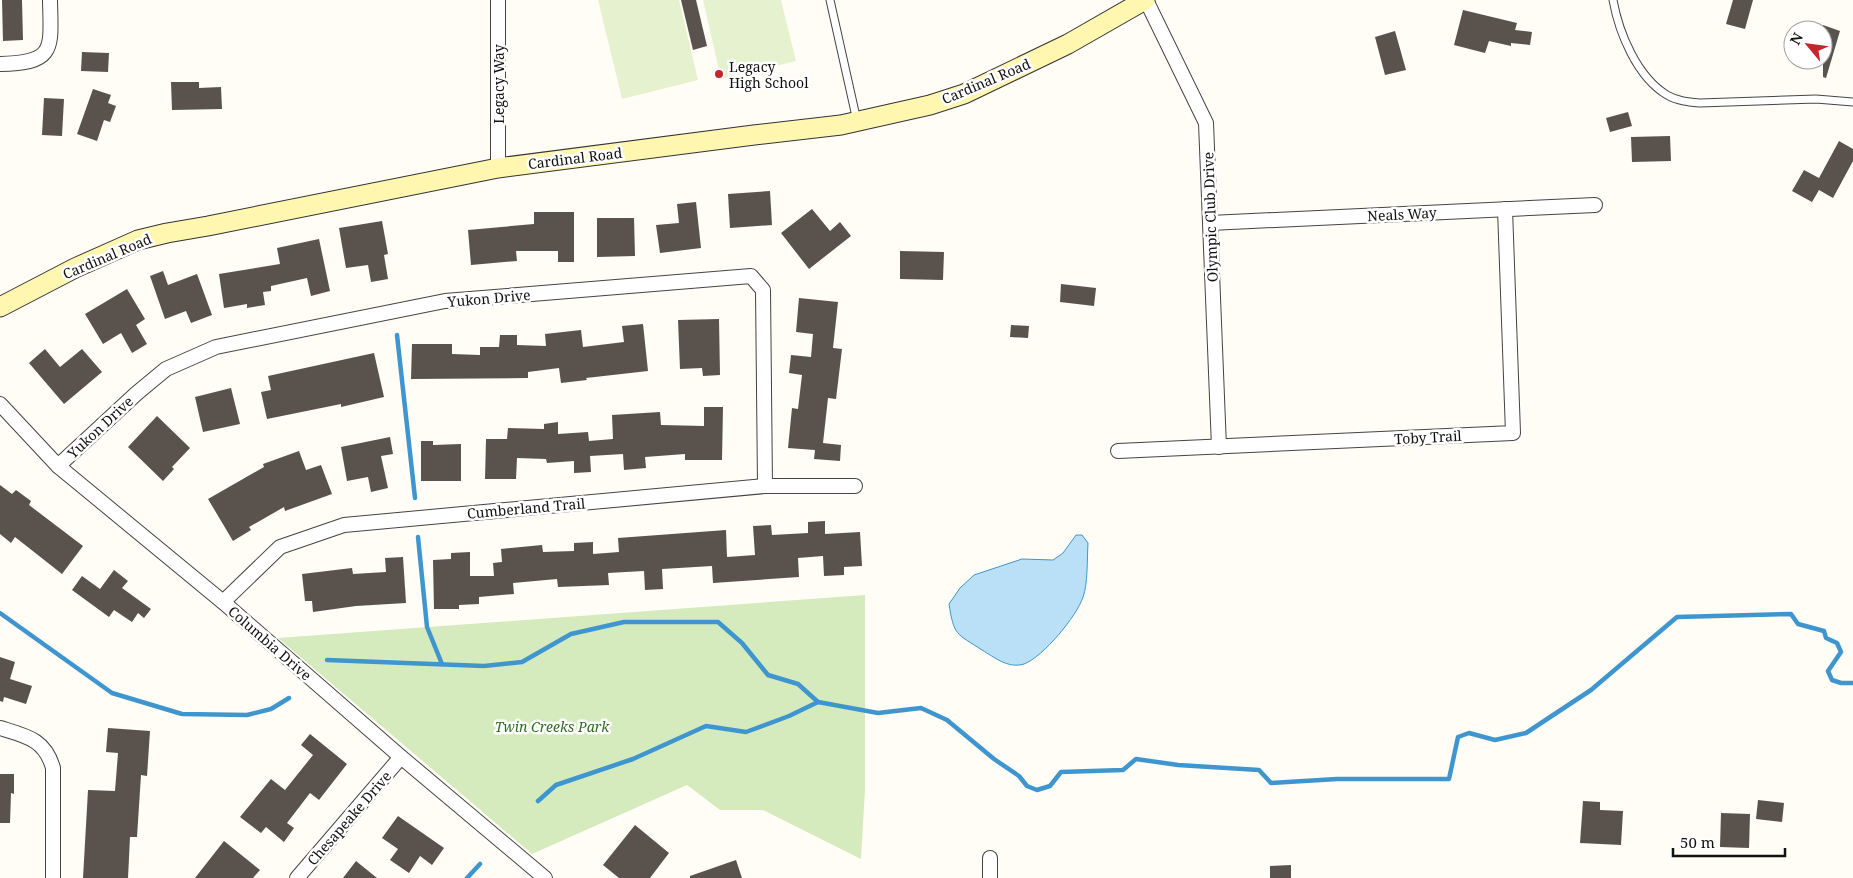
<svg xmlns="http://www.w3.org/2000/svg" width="1853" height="878" font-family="'Noto Serif',serif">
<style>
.green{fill:#d5ebbd}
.pitch{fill:#e6f2cf}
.water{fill:#b9e0f7;stroke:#3f96cf}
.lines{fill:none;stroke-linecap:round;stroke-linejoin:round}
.stream{stroke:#3f96cf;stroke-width:4.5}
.building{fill:#5a524d}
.lane-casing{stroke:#444;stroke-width:9}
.street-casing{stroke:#444;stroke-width:16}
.secondary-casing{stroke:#333;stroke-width:21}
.lane{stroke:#fff;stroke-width:7}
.street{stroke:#fff;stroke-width:14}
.secondary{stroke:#fff6b0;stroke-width:19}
.poi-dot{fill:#c4262e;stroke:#fff;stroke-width:2}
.labels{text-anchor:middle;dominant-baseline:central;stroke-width:5;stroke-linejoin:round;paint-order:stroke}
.poi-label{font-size:14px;fill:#111;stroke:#fff;text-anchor:start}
.street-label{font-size:14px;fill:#111;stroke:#fff}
.park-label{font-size:14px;font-style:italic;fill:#2f6b1f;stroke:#fff}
</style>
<rect width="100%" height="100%" fill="#fffdf5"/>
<path class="green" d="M865,595V789L861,859L763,810H720L687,785L532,854L278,638Z"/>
<g class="pitch">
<path d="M598,0H679L698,80L622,99Z"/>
<path d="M703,0H781L796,61L721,79Z"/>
</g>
<path class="water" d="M1076,535H1082L1088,543C1087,558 1088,584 1083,597C1077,616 1043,657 1024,664C1008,669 994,657 982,650C956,633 954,636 949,604L960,588L974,575L1022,559L1053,560L1063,553Z"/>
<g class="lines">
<g class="stream">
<path d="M397,335L415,498"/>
<path d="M418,537L427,627L442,664"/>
<path d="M0,613L112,693L182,714L247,715L271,709L289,698"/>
<path d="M327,660L484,666L522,662L571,634L624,622H718L742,643L768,675L798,684L818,702L878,713L921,708L947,720L994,759L1019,776L1027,786L1037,790L1050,786L1061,772L1123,770L1136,759L1178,765L1259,770L1271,783L1337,779H1449L1458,737L1469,733L1495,740L1526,733L1591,690L1677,617L1791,614L1798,624L1824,631L1826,638L1837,643L1841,652L1828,671L1832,680L1841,683H1853"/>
<path d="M538,801L556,785L633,759L706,726L746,732L789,716L818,702"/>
<path d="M467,878L480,864"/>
</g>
</g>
<g class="building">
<path d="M2,0H22L23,40L3,41Z"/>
<path d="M681,0H696L707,46L693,50Z"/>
<path d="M1733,0H1753L1745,29L1726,24Z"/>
<path d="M1463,10L1517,23L1515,30L1532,32L1530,45L1511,43V46L1489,41L1485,53L1454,45Z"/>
<path d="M1823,25L1840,31L1826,78L1823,77Z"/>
<path d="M1395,31L1406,70L1385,75L1375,37Z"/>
<path d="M82,52L109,53L108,72L81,71Z"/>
<path d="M171,82H199V88L221,87L222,109L172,110Z"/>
<path d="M93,89L111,95L108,103L116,106L110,122L104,120L97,141L77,134Z"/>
<path d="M44,98L64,99L62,136L42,135Z"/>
<path d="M1628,112L1632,126L1610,132L1606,118Z"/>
<path d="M1670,136L1671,161L1632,162L1631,137Z"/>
<path d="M1839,141L1853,149V161L1833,198L1819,190L1812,202L1792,191L1804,170L1819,178Z"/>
<path d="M770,191L772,225L730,228L728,194Z"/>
<path d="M696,202L701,248L660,253L656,225L679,223L677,204Z"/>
<path d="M812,209L830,231L840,222L851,236L809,269L781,233Z"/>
<path d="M534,212H574V262H558V251H516L517,261L471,265L468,230L534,224Z"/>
<path d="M597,218H634L635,256L597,257Z"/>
<path d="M382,221L388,254L384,255L388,279L371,282L368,265L346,268L339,228Z"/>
<path d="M319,239L330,291L311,296L307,278L271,286V291L263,292L265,305L247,308V304L224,308L219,274L280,264L277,248Z"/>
<path d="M900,251L944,252L943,280L900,279Z"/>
<path d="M163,271L168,285L197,274L212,315L191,323L186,311L165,319L150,276Z"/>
<path d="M1061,284L1096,288L1094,306L1060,302Z"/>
<path d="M127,289L145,319L136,325L147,344L132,353L121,333L103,344L85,314Z"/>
<path d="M799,298L838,302L833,348L842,349L836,399L828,398L823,443L841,445L840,461L814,459L815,450L788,448L792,408L798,409L802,375L789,373L791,355L811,357L813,334L796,332Z"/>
<path d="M719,319L720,375L703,376L702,368L680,369L678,320Z"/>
<path d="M643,324L648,371L586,378L587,380L561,383L559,368L528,372V378L411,379L412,344H452V354L480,355V347H499L500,335H517V345L546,346L545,334L581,330L583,347L624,342L622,326Z"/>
<path d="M1011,325L1029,326L1028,338L1010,337Z"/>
<path d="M45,349L60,367L82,349L102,372L64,404L29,363Z"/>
<path d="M374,353L384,397L341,407V404L267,419L261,392L271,390L268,376Z"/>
<path d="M231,388L240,424L203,432L195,397Z"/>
<path d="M704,407H723L722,460H685V454L645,457L646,468L624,470L623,454L590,456L591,472L574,473V461L547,463L546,459L517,458L516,479H485L486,439H507L508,428L544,429V424L558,422V434L588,432L589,441L613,439L612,415L660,412L661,425L704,426Z"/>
<path d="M157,416L190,448L172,467L174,469L163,481L128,447Z"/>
<path d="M390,437L393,454L381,456L388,488L371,492L368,477L347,481L341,447Z"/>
<path d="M421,441H433V445L461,444V481H421Z"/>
<path d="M299,451L306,470L321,465L332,494L285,511L284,507L249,527L251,530L233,541L208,499L264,467L263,464Z"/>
<path d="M0,485L12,494L16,490L31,501L29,505L83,546L62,574L15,537L11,543L0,534Z"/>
<path d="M825,521V534L860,532L862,566L844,567V575L824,576L823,556L798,558L799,577L713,583L712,566L662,569L663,589L645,590L644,571L608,573L609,585L558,587L557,579L513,583L514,594L479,597V604L459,605V609H434L433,560L451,559V553L470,552V576H494L493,563L502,562L501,549L542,545L543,552L574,551V543L593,542V554L619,552L618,538L726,530L727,557L755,555L753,526L771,525L772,535L808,533V522Z"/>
<path d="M403,557L406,603L356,606L313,612L312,601H305L302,574L352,568L353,574L386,572L385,558Z"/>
<path d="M114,570L128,581L122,588L151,609L144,618L138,613L132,622L114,610L109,617L72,590L82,576L100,589Z"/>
<path d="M0,657L15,662L10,679L32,686L26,704L4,697L3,702L0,701Z"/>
<path d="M108,728L150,731L147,776L141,775L137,837H130L128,878H83L88,790L115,791L118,753L106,752Z"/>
<path d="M310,734L347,764L319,800L310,793L287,823L294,828L284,842L266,827L261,833L240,817L271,779L285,790L313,755L301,745Z"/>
<path d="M0,774H14V794L11,793L10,823H0Z"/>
<path d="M1758,800L1784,803L1782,822L1756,819Z"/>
<path d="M1583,801L1600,802V810L1623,811L1621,845L1580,843Z"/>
<path d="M1721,813L1750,814L1749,848L1720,847Z"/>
<path d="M398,816L444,848L432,865L420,856L409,873L390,860L398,849L382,838Z"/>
<path d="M635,825L669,853L650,878H619L603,865Z"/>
<path d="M224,841L260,870L253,878H195Z"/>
<path d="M736,860L742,878H690V876Z"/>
<path d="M356,861L377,878H343Z"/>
<path d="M1291,865V878H1270V866Z"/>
</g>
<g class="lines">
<g class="lane-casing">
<g id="lane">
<path d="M830,0L857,121"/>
<path d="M1613,0C1619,33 1637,77 1667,95C1677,101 1689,102 1700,103L1816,99L1853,102"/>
</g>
</g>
<g class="street-casing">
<g id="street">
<path d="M498,0V168"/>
<path d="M1146,0L1206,123L1219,447"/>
<path d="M0,64C56,63 51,49 50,0"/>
<path d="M1210,223L1595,205"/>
<path d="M0,404L58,466L223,602L401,757L545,878"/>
<path d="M1118,451L1513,433L1505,209"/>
<path d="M58,466L137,393L166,369L216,347L445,301L751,276L763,290L765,486"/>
<path d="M223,602L280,547L344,525L765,486H855"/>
<path d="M0,728C26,736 45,739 53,768V878"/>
<path d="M297,878L401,757"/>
<path d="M990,878V858"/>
</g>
</g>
<g class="secondary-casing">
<path id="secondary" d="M0,307L75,268L138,240L167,233L208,226L498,168L754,135L841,125L930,105L964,94L1068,44L1145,0"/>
</g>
<use href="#lane" class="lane"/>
<use href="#street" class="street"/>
<use href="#secondary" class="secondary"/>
</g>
<circle class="poi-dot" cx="719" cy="74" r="5"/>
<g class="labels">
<g class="poi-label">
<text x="729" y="66">Legacy<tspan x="729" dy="16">High School</tspan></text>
</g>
<g class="street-label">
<text transform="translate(986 81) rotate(-23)">Cardinal Road</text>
<text transform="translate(498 84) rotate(-90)">Legacy Way</text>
<text transform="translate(575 158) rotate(-7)">Cardinal Road</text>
<text transform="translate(1402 214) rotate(-3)">Neals Way</text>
<text transform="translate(1210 217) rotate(-92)">Olympic Club Drive</text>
<text transform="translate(107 256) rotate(-23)">Cardinal Road</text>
<text transform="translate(489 298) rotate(-5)">Yukon Drive</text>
<text transform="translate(100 427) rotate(-43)">Yukon Drive</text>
<text transform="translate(1428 437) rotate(-3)">Toby Trail</text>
<text transform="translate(526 508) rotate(-5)">Cumberland Trail</text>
<text transform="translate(270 643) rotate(41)">Columbia Drive</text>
<text transform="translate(349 818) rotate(-49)">Chesapeake Drive</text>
</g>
<g class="park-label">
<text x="552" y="726">Twin Creeks Park</text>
</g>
</g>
<g transform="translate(1808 45) rotate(299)"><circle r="24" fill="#ffffff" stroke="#a0a0a0"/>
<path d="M0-4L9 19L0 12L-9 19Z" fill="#c4262e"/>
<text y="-8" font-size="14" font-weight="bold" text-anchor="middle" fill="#111111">N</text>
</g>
<path d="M1673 848v8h112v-8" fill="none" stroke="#111111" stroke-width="2.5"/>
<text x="1680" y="848" font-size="15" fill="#111111" stroke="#ffffff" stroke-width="4" paint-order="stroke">50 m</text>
</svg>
